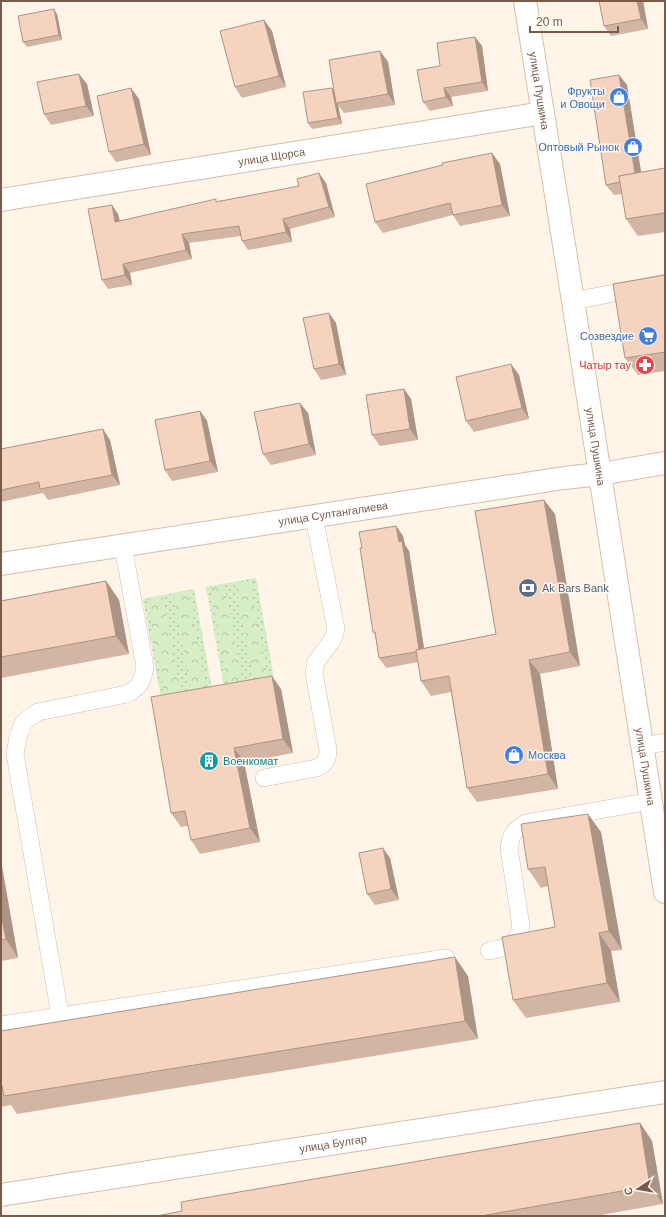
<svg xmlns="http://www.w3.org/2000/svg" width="666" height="1217" font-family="Arial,sans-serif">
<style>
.grass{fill:url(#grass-dots)}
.forest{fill:url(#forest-crowns)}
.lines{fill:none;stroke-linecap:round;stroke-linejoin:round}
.lane-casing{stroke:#d1bdac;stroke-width:18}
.street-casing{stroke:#d1bdac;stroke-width:24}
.secondary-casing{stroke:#d7bfac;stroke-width:24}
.lane{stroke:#fff;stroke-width:17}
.street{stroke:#fff;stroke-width:22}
.secondary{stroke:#fff;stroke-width:22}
.wall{fill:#d3b5a3}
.shaded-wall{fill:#ac9485}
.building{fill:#f5d3be;stroke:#ac9485}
.labels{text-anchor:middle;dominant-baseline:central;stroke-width:3;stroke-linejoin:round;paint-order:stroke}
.street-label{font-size:11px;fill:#7a5b4a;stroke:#fff9f0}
.shop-label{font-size:11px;fill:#366cbe;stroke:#fff9f0;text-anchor:end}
.health-label{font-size:11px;fill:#be3a42;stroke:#fff9f0;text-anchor:end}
.service-label{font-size:11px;fill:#4e5e75;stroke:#fff9f0;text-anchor:start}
.culture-label{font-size:11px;fill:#0d838f;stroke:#fff9f0;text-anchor:start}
</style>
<defs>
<pattern id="grass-dots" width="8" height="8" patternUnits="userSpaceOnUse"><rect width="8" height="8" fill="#d6edc5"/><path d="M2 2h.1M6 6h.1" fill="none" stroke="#b3c3a2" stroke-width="1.8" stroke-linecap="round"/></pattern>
<pattern id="forest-crowns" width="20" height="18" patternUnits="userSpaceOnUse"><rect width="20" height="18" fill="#d6edc5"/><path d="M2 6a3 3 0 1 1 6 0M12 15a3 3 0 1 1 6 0" fill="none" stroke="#b3c3a2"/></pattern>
</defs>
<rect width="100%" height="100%" fill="#fef5e8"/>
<g class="grass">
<path d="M256,578L275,684L225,693L206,587Z"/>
<path d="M194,589L213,695L162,704L143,599Z"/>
</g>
<g class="forest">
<path d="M250,579L269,685L255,688L235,582Z"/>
<path d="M224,583L244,689L229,692L210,587Z"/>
<path d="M188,590L207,696L192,699L173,593Z"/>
<path d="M162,595L182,700L166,704L147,598Z"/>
</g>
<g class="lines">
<g class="lane-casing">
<g id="lane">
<path d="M573,301L665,283"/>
<path d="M643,746L665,742"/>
<path d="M264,778L316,768C325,765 328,759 328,750L314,673L316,662L333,639L336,629L314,517"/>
<path d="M489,951C509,946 516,948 521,926L509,848C511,834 514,830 526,823L651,801"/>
<path d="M60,1015L15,754L18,737L24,722L38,712L127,694C141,686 142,682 145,667L123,546"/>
<path d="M1,1025L446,958"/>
</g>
</g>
<g class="street-casing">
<g id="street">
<path id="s1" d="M1,200L543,113"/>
<path id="s2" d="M1,564L564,478L600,474"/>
<path id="s3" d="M1,1195L665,1092"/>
</g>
</g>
<g class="secondary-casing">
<g id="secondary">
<path id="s4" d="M525,1L573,301L665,892"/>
<path d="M600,474L665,463"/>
</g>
</g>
<use href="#lane" class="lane"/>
<use href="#street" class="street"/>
<use href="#secondary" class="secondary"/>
</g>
<g class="wall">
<path d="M643,1L648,29L611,36L604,26Z"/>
<path d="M57,14L62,40L27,47L23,42Z"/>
<path d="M264,20L272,31L286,87L242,98L235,87Z"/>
<path d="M475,37L482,46L488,91L451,97L453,106L430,111L423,102L440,66Z"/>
<path d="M380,51L388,62L395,105L344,113L338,105L342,124L312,129L308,123L332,88L334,91Z"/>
<path d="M619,75L627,85L641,172L665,168V232L638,236L626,219L622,194L614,195L606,185Z"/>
<path d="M87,84L94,116L51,125L44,114Z"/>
<path d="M139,99L151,155L116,162L109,152Z"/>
<path d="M500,164L510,216L460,226L453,215L383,233L375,222Z"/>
<path d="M326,183L335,217L290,229L292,242L248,250L242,241L241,236L189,243L192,259L130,273L132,285L108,289L102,280L118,214L120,221L217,201Z"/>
<path d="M665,275V371L638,375L625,358Z"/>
<path d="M329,313L336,323L346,375L321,380L314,369Z"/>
<path d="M511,364L519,375L529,419L474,432L466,421Z"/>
<path d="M404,389L411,399L418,440L380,446L372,435Z"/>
<path d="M200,411L207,421L218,472L172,481L165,470Z"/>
<path d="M308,413L316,455L271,465L263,454Z"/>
<path d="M110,440L120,485L48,500L43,493L1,502V447L3,449Z"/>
<path d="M544,500L555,514L580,666L540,674L558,789L477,802L467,788L451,692L431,696L421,681L418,662L386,668L379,658L375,635L373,632L362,548L396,526L403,536L405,545L409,551L424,648L496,634Z"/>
<path d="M106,581L119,600L129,654L1,678V601Z"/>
<path d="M281,689L293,753L244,762L260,842L200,854L191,840L188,826L181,827L171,813Z"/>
<path d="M601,832L622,950L611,951L620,1002L526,1018L513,1000L555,927L548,886L541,888L528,869Z"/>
<path d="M390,858L399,900L375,905L367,894Z"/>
<path d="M1,861L18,958L1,961Z"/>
<path d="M468,976L478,1039L17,1114L11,1105L1,1107V1031Z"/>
<path d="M640,1123L652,1141L663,1204L595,1216H157Z"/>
</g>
<g class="shaded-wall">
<path d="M637,1H643L648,29L641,19Z"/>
<path d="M54,9L57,14L62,40L59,35Z"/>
<path d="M264,20L272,31L286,87L279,76Z"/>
<path d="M475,37L482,46L488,91L482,82Z"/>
<path d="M380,51L388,62L395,105L388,94Z"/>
<path d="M79,74L87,84L94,116L86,106Z"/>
<path d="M619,75L627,85L644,190L636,179Z"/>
<path d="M131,88L139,99L151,155L144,144Z"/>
<path d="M332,88L336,93V103L338,105L342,124L338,118Z"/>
<path d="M444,88L451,97L453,106L446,97Z"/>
<path d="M492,153L500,164L510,216L502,205Z"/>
<path d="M319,173L326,183L335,217L329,207Z"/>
<path d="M112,205L118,214L122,231L115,222Z"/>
<path d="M283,219L290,229L292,242L286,232Z"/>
<path d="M182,234L189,243L192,259L186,250Z"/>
<path d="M123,264L130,273L132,285L125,275Z"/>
<path d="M329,313L336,323L346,375L339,364Z"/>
<path d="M511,364L519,375L529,419L522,408Z"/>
<path d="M404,389L411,399L418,440L410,429Z"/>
<path d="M300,403L308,413L316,455L309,444Z"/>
<path d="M200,411L207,421L218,472L210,461Z"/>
<path d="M103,429L110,440L120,485L112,475Z"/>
<path d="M544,500L555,514L580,666L570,652Z"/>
<path d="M396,526L403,536L405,545L409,551L426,661L419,651L399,542Z"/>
<path d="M106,581L119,600L129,654L116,636Z"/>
<path d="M529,660L540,674L558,789L548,774Z"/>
<path d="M272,676L281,689L293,753L283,739Z"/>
<path d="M234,748L244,762L260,842L250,828Z"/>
<path d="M588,814L601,832L622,950L609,931Z"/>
<path d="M383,848L390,858L399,900L391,889Z"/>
<path d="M1,861L18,958L6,939L1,914Z"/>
<path d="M599,933L611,951L620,1002L607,983Z"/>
<path d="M455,957L468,976L478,1039L465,1021Z"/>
<path d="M640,1123L652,1141L663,1204L650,1186Z"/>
</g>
<g class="building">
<path d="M599,1H637L641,19L604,26Z"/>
<path d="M54,9L59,35L23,42L18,16Z"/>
<path d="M264,20L279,76L235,87L220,31Z"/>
<path d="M475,37L482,82L444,88L446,97L423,102L417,70L440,66L437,43Z"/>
<path d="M380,51L388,94L336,103L329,60Z"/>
<path d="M79,74L86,106L44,114L37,82Z"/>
<path d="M619,75L635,173L619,176L620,182L606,185L590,80Z"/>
<path d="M131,88L144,144L109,152L97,96Z"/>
<path d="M332,88L338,118L308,123L303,92Z"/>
<path d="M492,153L502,205L453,215L450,203L375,222L366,184L443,165L442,163Z"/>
<path d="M665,168V217L664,213L626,219L619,176Z"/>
<path d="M319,173L329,207L283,219L286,232L242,241L239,226L182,234L186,250L123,264L125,275L102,280L88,209L112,205L115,222L216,199V202L299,186L297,179Z"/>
<path d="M665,275V352L625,358L613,284Z"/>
<path d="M329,313L339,364L314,369L303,318Z"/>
<path d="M511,364L522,408L466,421L456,377Z"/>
<path d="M404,389L410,429L372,435L366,395Z"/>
<path d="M300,403L309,444L263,454L254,412Z"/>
<path d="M200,411L210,461L165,470L155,420Z"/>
<path d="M103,429L112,475L40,489L39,482L1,490V448V449Z"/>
<path d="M544,500L570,652L529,660L548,774L467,788L449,676L421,681L416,650L496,634L475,511Z"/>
<path d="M396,526L399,542L402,541L419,649L416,650V652L379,658L375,632H373L360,548H362L359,532Z"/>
<path d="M106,581L116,636L1,657V601Z"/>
<path d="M272,676L283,739L234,748L250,828L191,840L185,811L171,813L151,697Z"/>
<path d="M588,814L609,931L599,933L607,983L513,1000L502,937L555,927L545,867L528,869L521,824Z"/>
<path d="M383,848L391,889L367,894L359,853Z"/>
<path d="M1,914L6,939L1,940Z"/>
<path d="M455,957L465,1021L4,1096L2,1086L1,1087V1031Z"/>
<path d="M640,1123L650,1186L481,1216H157L182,1211L181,1202Z"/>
</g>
<defs>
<g id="shop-disc" transform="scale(1)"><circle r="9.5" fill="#3f7fe0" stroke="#fff9f0"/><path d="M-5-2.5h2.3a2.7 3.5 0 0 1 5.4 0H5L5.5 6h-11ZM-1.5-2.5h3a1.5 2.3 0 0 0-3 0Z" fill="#fff"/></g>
<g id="supermarket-disc" transform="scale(1)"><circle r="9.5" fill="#3f7fe0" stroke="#fff9f0"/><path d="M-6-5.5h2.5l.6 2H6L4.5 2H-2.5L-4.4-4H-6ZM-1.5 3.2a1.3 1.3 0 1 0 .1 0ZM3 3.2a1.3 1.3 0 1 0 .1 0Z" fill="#fff"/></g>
<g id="pharmacy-disc" transform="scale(1)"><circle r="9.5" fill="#e0444e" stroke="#fff9f0"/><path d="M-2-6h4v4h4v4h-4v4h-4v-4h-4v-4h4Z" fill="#fff"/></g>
<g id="bank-disc" transform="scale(1)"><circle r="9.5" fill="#5c6f8a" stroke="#fff9f0"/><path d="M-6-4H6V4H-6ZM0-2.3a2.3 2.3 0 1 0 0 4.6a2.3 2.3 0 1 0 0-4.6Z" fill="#fff"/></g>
<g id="building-disc" transform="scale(1)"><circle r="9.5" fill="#0f9aa8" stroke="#fff9f0"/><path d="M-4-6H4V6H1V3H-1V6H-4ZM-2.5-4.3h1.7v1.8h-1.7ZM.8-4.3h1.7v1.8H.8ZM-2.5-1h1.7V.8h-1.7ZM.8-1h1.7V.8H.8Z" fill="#fff"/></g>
</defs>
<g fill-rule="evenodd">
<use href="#shop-disc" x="619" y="97"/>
<use href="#shop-disc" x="633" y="147"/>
<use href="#supermarket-disc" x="648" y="336"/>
<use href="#pharmacy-disc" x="645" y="365"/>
<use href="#bank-disc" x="528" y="588"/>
<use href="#shop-disc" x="514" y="755"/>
<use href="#building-disc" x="209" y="761"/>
</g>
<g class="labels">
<g class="street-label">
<text stroke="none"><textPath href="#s4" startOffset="91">улица Пушкина</textPath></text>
<text stroke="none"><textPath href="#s1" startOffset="274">улица Щорса</textPath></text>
<text stroke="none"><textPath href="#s4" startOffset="451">улица Пушкина</textPath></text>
<text stroke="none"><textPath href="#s2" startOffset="336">улица Султангалиева</textPath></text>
<text stroke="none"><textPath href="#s4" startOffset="775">улица Пушкина</textPath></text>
<text stroke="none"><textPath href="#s3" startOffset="336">улица Булгар</textPath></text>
</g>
<g class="shop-label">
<text x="605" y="91">Фрукты<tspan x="605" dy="13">и Овощи</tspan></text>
<text x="619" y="147">Оптовый Рынок</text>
<text x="634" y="336">Созвездие</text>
<text x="528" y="755" text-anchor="start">Москва</text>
</g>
<g class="health-label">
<text x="631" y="365">Чатыр тау</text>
</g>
<g class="service-label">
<text x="542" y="588">Ak Bars Bank</text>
</g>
<g class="culture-label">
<text x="223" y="761">Военкомат</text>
</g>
</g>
<rect width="666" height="1217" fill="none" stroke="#7a5b4a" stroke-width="4"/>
<g transform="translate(638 1189) rotate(258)" stroke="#fff9f0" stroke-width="3" paint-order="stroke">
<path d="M0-3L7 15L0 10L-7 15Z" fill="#7a5b4a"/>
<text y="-6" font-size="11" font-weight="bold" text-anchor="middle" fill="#7a5b4a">С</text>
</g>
<path d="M530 26v6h88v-6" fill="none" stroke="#7a5b4a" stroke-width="2"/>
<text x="536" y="26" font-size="12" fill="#7a5b4a" stroke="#fff9f0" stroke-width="3" paint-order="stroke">20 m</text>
</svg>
